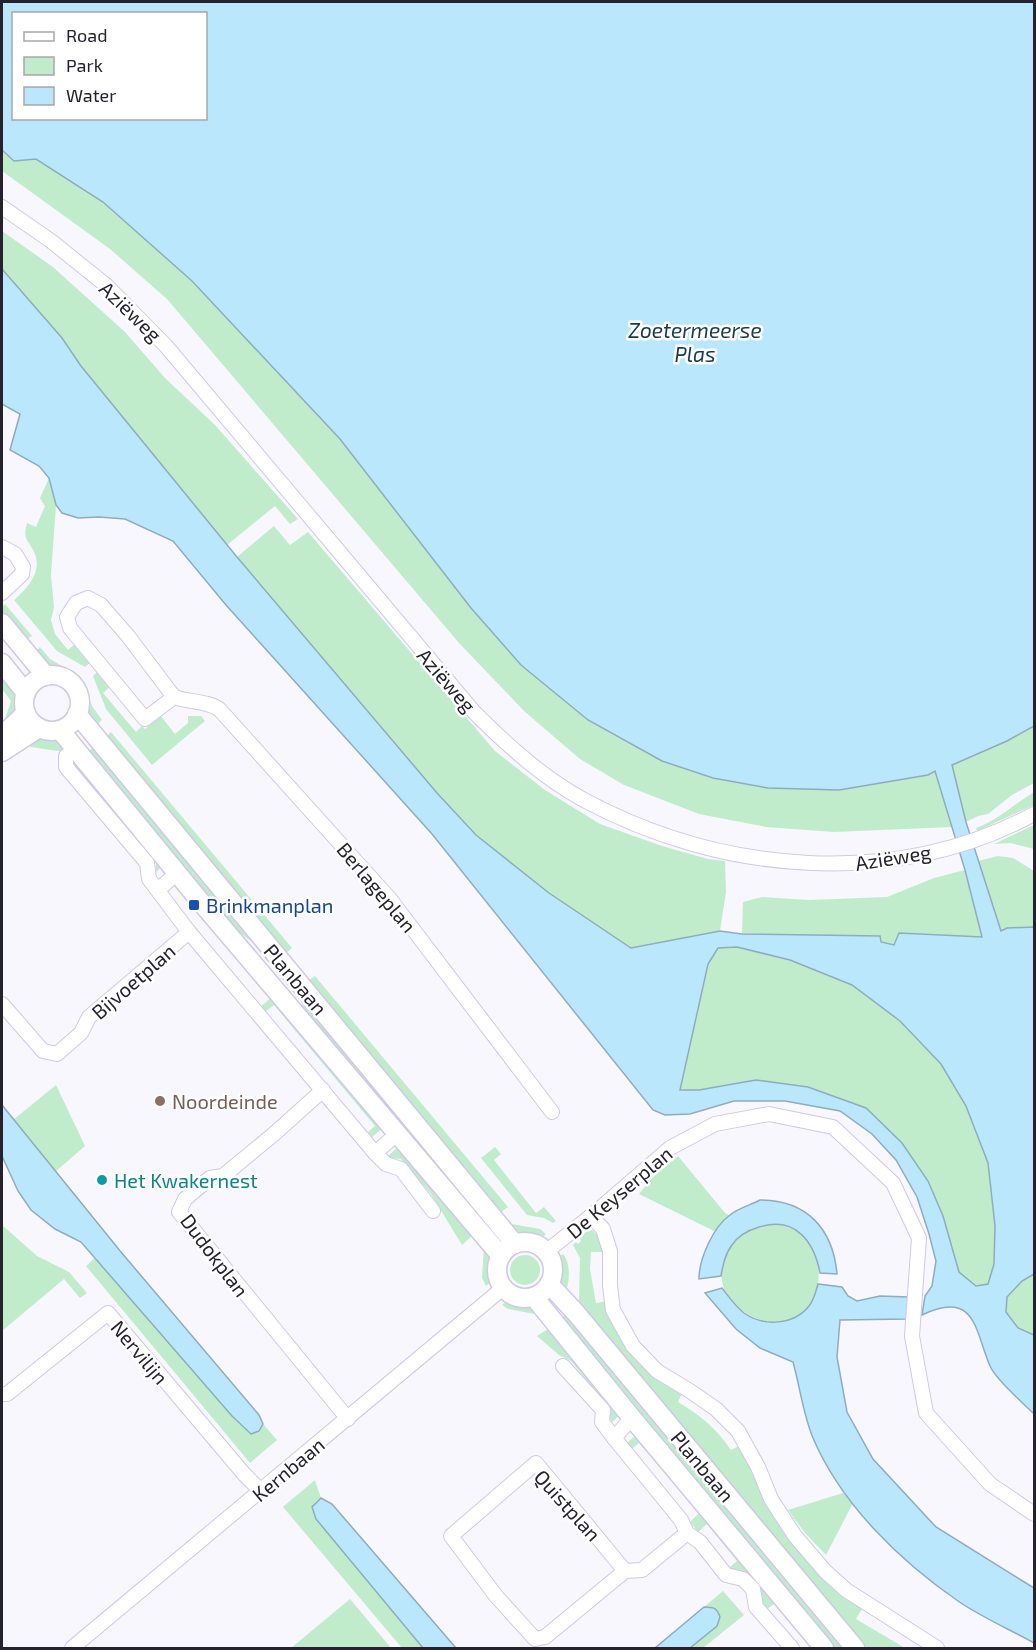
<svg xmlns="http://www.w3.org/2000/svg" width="1036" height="1650" font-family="'Exo 2',sans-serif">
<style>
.green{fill:#c0eccc}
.water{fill:#bbe7fc;stroke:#8eacbe;stroke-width:1.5;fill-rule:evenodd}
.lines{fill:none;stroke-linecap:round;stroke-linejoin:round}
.minor-casing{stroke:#d0c8e7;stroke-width:16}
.tertiary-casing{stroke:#d0c8e7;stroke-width:21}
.minor{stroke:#fff;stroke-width:14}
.tertiary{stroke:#fff;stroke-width:18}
.transit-dot{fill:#1a4fb4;stroke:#fff;stroke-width:2}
.education-dot{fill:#8d6e63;stroke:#fff;stroke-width:2}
.culture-dot{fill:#0f9aa8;stroke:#fff;stroke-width:2}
.labels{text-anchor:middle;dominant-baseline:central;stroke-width:5;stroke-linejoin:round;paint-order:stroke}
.street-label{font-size:20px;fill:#25222d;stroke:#fff}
.transit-label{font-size:20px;fill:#164399;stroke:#fff;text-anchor:start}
.education-label{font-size:20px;fill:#785e54;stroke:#fff;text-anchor:start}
.culture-label{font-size:20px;fill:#0d838f;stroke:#fff;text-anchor:start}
.water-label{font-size:21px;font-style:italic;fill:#193c4b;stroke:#fff}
</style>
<rect width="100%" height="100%" fill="#f8f7fd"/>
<g class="green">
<path d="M2,150L14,161L36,159L103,202L192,281L340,439L471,608L521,665L588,720L662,761L713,778L768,788L839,790L928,775L935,771L952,827L834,832L766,827L699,814L624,785L580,759L524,711L459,643L167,299L110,249L2,171Z"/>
<path d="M2,231L53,267L125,332L165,378L215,425L298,519L290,524L275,506L227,545L81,366L62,338L2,269Z"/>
<path d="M49,478L56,505L51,575L54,607L51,620L55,634L68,650L75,644L91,662L85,667L57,651L14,600C27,589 42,572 35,554C29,539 22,542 27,523L36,527L45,506L40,498Z"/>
<path d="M274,526L290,545L308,532L495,751L545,790L600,824L662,846L708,859L725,861L726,892L720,931L631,948L549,893L476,835L437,793L237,557Z"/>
<path d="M5,604L32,636L24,641L2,615V607Z"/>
<path d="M40,647L50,659L81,677L92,706L102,720L95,727L86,716L83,693L76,680L65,672L50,668L34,653Z"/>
<path d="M98,671L111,686L103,693L136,732L142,726L145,729L160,715L175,734L188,723V716H201L205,721L152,765L106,709L93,676Z"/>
<path d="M6,676C17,694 24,701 9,721L6,716L11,701L2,689V679Z"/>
<path d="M1034,726V783L1012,795L988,814L978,816L966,822L952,765L1007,741Z"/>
<path d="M111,732L292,948L285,954L105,738Z"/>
<path d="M42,736L60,741L67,749L64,752L31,747L27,743Z"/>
<path d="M96,745L276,961L272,965L252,942L225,921L86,754Z"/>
<path d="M78,761L164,865L156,872V863L73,765Z"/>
<path d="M1034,792V805L977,831L976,828C998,820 1014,804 1034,792Z"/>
<path d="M1034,825V849L1010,843L994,844Z"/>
<path d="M998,856L1013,858L1034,871V927L1007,928L1001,932L978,861Z"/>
<path d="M965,870L983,937L899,933L894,945L881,942L880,937L742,934L743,902L762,897L809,900L887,897L934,878Z"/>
<path d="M737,947L790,960L852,985L900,1021L941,1064L966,1106L988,1163L995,1226L994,1265L988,1284L976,1286L959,1272L943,1216L928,1181L902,1143L808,1087L756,1080L699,1090H679L708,964L718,948Z"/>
<path d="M315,976L508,1207L500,1213L308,981Z"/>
<path d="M273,996L384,1127L372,1137L368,1132L375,1126L274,1005L262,1014L258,1009Z"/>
<path d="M300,997L491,1221L482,1228L306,1017Z"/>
<path d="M56,1085L85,1146L55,1172L13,1120Z"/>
<path d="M399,1146L473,1235L462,1245L431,1194L401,1159L390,1158L388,1156Z"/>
<path d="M495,1147L501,1154L494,1160L536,1213L544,1207L556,1221L553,1223L544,1218L527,1215L481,1158Z"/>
<path d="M678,1156L725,1213L729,1215L716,1232L639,1194L652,1178Z"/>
<path d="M512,1224L540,1229L546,1234L540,1240L520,1234L508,1225Z"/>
<path d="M770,1224C839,1226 831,1329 770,1322C756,1320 745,1314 734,1304C711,1280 722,1247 749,1231C755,1227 763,1226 770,1224Z"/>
<path d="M2,1225L37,1256L69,1272L87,1293L80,1298L64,1279L2,1331Z"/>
<path d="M592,1230L596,1234L599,1233L602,1243V1252H591L590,1269L596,1303L607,1301L613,1320L683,1391L678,1402C700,1415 717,1429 731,1450L741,1445C752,1469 761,1496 775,1518C797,1555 829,1582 862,1609L856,1619L905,1648H865L595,1322L576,1304L579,1300L580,1258L573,1245L576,1242L578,1244L581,1241L579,1238L587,1231Z"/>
<path d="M484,1245L489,1252L493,1280L486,1286L482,1278Z"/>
<path d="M563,1254C571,1263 570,1283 565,1294L560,1285L556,1259Z"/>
<circle cx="525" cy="1270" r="15"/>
<path d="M96,1257L232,1416L251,1434L259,1431L263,1424L277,1440L250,1463L86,1266Z"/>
<path d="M1034,1274V1335L1018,1328L1006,1312L1007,1297L1022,1281Z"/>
<path d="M508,1300L531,1305L540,1315L508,1309L502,1305Z"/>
<path d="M567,1313L849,1648H833L569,1333L560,1319Z"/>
<path d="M551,1327L622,1413L611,1423L609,1407L571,1361L559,1355L537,1336Z"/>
<path d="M637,1434L818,1648H811L774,1604L766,1610C751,1592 767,1572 731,1569L730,1567L737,1561L707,1524L698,1532L690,1522L699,1513L639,1443L632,1449L627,1443Z"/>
<path d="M315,1480L321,1498L316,1501L312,1508L316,1519L423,1648H402L283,1507Z"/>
<path d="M843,1493L853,1503L826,1555L805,1533L788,1510Z"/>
<path d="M723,1591L744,1615L703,1648H690L717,1626L713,1607H704Z"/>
<path d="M350,1599L391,1648H291Z"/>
</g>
<g class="water">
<path d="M2,2H1034V726L1007,741L952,765L966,822L1001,931L1007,928L1034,927V1274L1022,1281L1007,1297L1006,1312L1018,1328L1034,1335V1414C1023,1403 996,1380 990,1366C975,1331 976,1289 922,1315L925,1296L932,1286L936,1261L929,1234L917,1197L896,1160L872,1134L840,1111L785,1101H734L690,1114L665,1115L653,1110L432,834L226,605L173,541L125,519L99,517L78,518L62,513L56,505L49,478L39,466L10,450L20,414L2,404V269L62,338L81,366L237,557L437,793L476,835L549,893L631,948L720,931L742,934L880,936L881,942L894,945L899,933L982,937L965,870L935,771L928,775L839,790L768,788L713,778L662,761L588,720L521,665L471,608L340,439L192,281L103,202L36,159L14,161L2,150ZM14,14H206V118H14ZM737,947L790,960L852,985L900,1021L941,1064L966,1106L988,1163L995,1226L994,1264L988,1284L976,1286L959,1272L943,1216L928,1181L902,1143L866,1108L808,1087L756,1080L699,1090H680L708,964L718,948Z"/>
<path d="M2,1105L121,1252L259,1415L263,1424L259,1431L251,1434L232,1416L81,1242L55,1229L31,1210L18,1191L2,1156Z"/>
<path d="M760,1200C807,1200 833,1229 837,1274L820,1273C814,1241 795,1216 759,1227C749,1230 738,1236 732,1245C725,1254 723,1265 721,1276L699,1279C699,1259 713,1227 730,1215C738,1208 751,1205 760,1200Z"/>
<path d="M818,1284L842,1287L848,1296L857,1301L880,1296L908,1297L907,1319L840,1320L837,1357L847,1412L873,1459L936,1527L1034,1588V1643C1009,1629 981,1617 958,1601C900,1561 841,1504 813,1438C803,1414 800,1387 793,1362L760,1348L736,1329L705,1293L722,1288C729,1297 735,1306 744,1313C764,1327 794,1325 809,1306C814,1300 816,1291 818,1284Z"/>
<path d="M321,1498L332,1504L456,1648H423L316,1519L312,1507Z"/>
<path d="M704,1607C714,1607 717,1608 720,1617L717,1626L690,1648H655Z"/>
</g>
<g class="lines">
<g class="minor-casing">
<g id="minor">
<path d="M2,207L51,241L107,286L166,346L474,712C507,745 542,777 584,800C722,874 894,889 1034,814"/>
<path d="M2,547L15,554L23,567L22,574L2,593"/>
<path d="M174,697L128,636L101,605L88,598L76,603L67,617L70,628L145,719L174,697C187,702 210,701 220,710L390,899L552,1112"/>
<path d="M66,756V767L147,863L149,879L189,932L375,1153L386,1164L401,1169L433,1211"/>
<path d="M158,890L177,873"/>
<path d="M2,1004L43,1051L57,1054L81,1033L89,1017L189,932"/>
<path d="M323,1090L274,1134L223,1176L210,1178L185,1199L179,1212L348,1419"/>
<path d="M375,1153L397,1134"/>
<path d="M591,1216L603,1229L610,1251V1286L613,1310L633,1346L657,1371L690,1391L716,1409L738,1431L758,1467L771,1499L795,1536L825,1571L846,1590L937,1648"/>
<path d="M546,1252L591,1216L670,1148L715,1124L769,1114L833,1127L893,1183L919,1238L912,1336L926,1413L990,1484L1034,1514"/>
<path d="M563,1366L603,1410L602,1422L614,1438"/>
<path d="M2,1394H7L108,1313L244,1474L261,1491"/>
<path d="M632,1418L614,1438L681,1520L687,1533L700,1542L726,1575L743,1579L753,1589L756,1607L792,1648"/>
<path d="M625,1571L536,1463L451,1536L496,1596L535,1639L545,1637L625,1571L642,1570L687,1533"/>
<path d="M72,1648L503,1288"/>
</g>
</g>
<g class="tertiary-casing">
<g id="tertiary">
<path d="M2,623L46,676"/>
<path d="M2,663L26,693"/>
<circle cx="52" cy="703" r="28"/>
<path d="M77,714L515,1244"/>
<path d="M60,730L200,901L501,1256"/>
<path d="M2,741L10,728L26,713"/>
<path d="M2,752L39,728"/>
<circle cx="525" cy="1270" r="28"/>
<path d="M549,1284L576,1313L855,1648"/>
<path d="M534,1297L632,1418L824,1648"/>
</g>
</g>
<use href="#minor" class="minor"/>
<use href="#tertiary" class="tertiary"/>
</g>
<rect class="transit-dot" x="188" y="899" width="12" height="12" rx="3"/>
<circle class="education-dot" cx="160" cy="1101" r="6"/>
<circle class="culture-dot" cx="102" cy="1180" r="6"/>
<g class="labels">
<g class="street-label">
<text transform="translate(131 311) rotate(44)">Aziëweg</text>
<text transform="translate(447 680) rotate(49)">Aziëweg</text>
<text transform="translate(893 857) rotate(-9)">Aziëweg</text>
<text transform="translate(377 887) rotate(50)">Berlageplan</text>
<text transform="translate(296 979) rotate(50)">Planbaan</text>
<text transform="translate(133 981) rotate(-41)">Bijvoetplan</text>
<text transform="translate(619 1192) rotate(-40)">De Keyserplan</text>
<text transform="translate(215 1255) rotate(53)">Dudokplan</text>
<text transform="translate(140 1352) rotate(50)">Nervilijn</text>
<text transform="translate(703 1466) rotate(50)">Planbaan</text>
<text transform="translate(288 1469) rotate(-40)">Kernbaan</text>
<text transform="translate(568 1505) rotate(48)">Quistplan</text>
</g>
<g class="transit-label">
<text x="206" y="905">Brinkmanplan</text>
</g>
<g class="education-label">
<text x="172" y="1101">Noordeinde</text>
</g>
<g class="culture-label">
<text x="114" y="1180">Het Kwakernest</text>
</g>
<g class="water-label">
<text x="695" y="329">Zoetermeerse<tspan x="695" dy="24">Plas</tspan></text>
</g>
</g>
<rect width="1036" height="1650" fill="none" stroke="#25222d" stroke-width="6"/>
<rect x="12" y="12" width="195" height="108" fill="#ffffff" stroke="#a8a7ab" stroke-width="1.5"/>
<rect x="24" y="32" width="30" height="9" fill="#ffffff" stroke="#a8a7ab" stroke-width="1.5"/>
<text x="66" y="42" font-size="18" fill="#25222d">Road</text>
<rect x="24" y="57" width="30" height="18" fill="#c0eccc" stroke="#a8a7ab" stroke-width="1.5"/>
<text x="66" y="72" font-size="18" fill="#25222d">Park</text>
<rect x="24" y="87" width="30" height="18" fill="#bbe7fc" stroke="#a8a7ab" stroke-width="1.5"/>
<text x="66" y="102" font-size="18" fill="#25222d">Water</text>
</svg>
